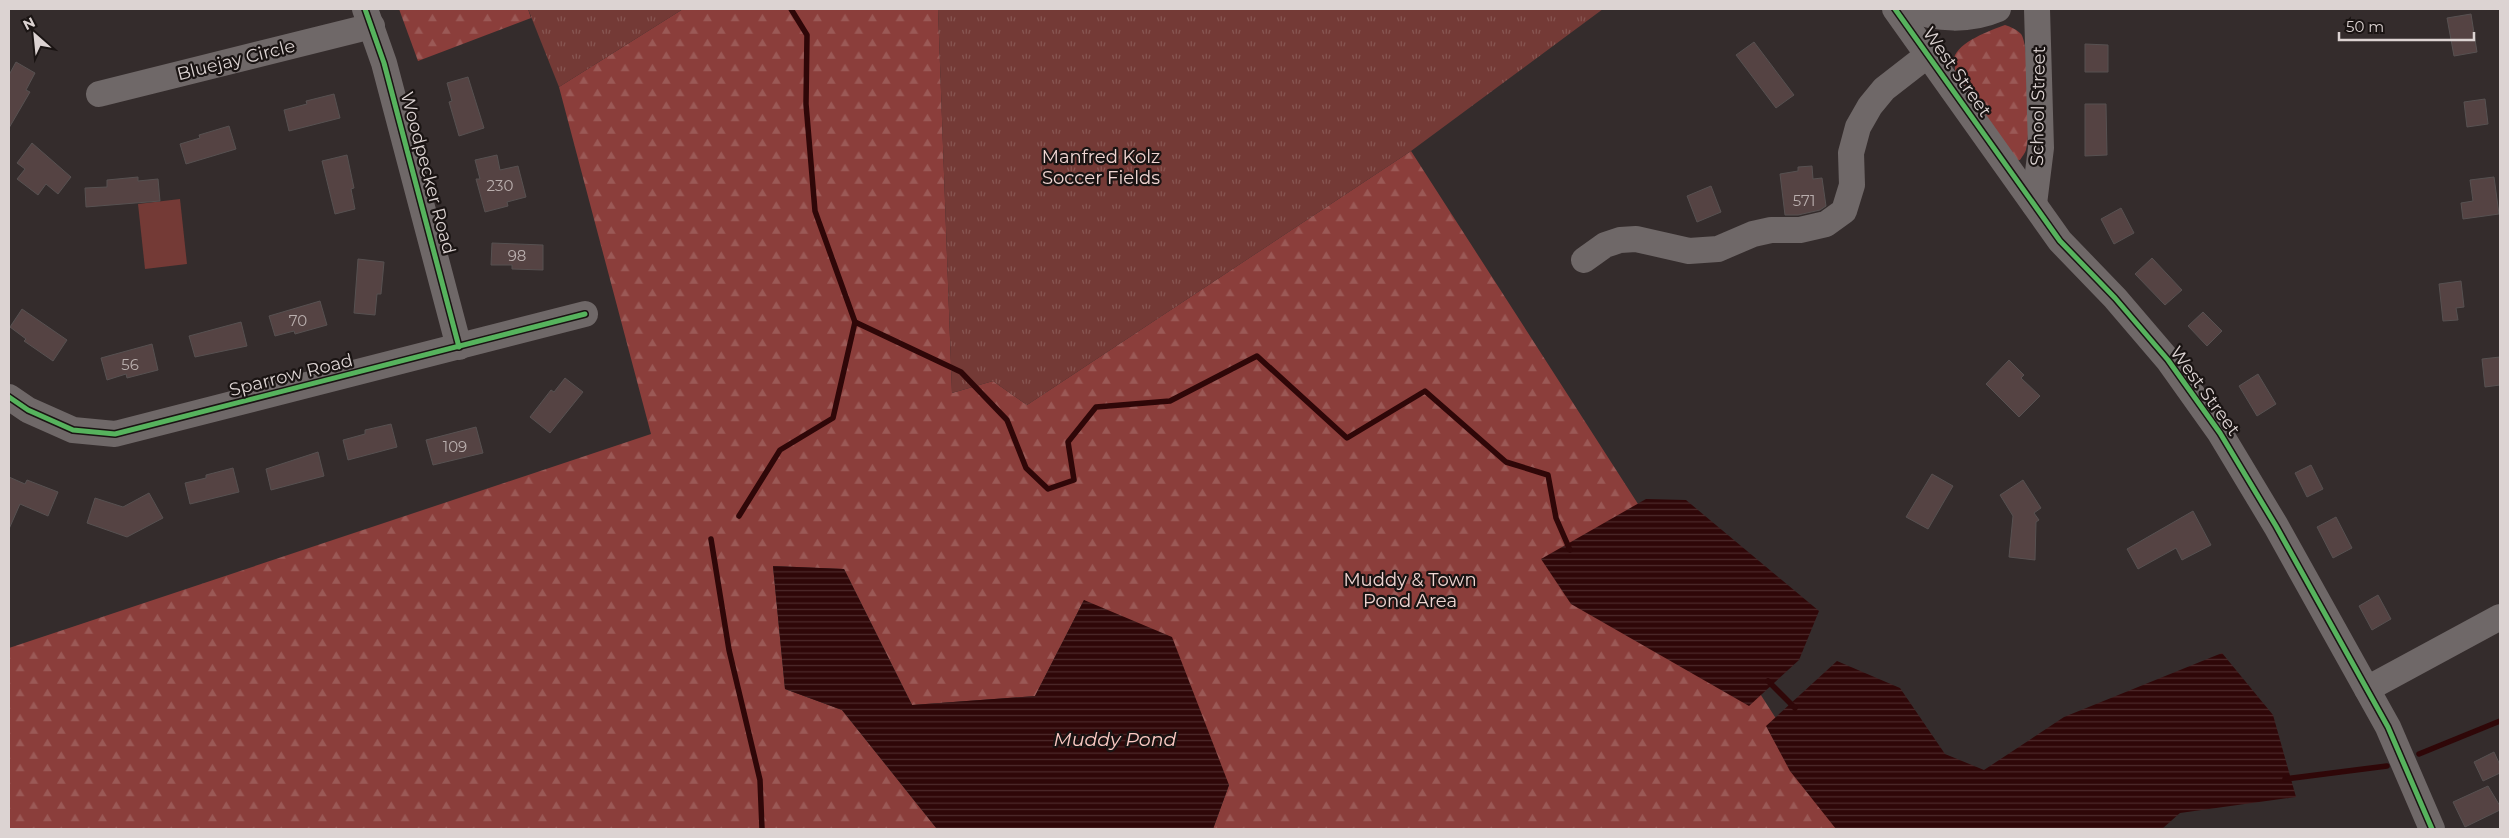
<svg xmlns="http://www.w3.org/2000/svg" width="2509" height="838" font-family="Montserrat,sans-serif">
<style>
.grass{fill:#743a36}
.forest{fill:url(#forest-firs)}
.park{fill:url(#park-tufts)}
.water{fill:url(#water-rules)}
.lines{fill:none;stroke-linecap:round;stroke-linejoin:round}
.stream{stroke:#2f0708;stroke-width:5.5}
.building{fill:#554343;stroke:#575151}
.minor{stroke:#6f6868;stroke-width:26}
.cycleway-casing{stroke:#1a1413;stroke-width:8}
.cycleway{stroke:#56b35d;stroke-width:5}
.labels{text-anchor:middle;dominant-baseline:central;stroke-width:4.5;stroke-linejoin:round;paint-order:stroke}
.number-label{font-size:15px;fill:#baafae}
.street-label{font-size:18px;fill:#dcd3d2;stroke:#1a1413}
.park-label{font-size:18px;fill:#f0d6d3;stroke:#1a1413}
.water-label{font-size:19px;font-style:italic;fill:#fdcac4;stroke:#1a1413}
</style>
<defs>
<pattern id="forest-firs" width="22" height="20" patternUnits="userSpaceOnUse" patternTransform="scale(1.25)"><rect width="22" height="20" fill="#8b3e3b"/><path d="M5 1l3.5 6h-7zM16 11l3.5 6h-7z" fill="#9b5956"/></pattern>
<pattern id="park-tufts" width="24" height="20" patternUnits="userSpaceOnUse" patternTransform="scale(1.25)"><rect width="24" height="20" fill="#743a36"/><path d="M3 7l-1-3M5 7V3M7 7l1-3M15 17l-1-3M17 17v-4M19 17l1-3" fill="none" stroke="#875652"/></pattern>
<pattern id="water-rules" width="6" height="5" patternUnits="userSpaceOnUse" patternTransform="scale(1.25)"><rect width="6" height="5" fill="#2f0708"/><path d="M0 2.5h6" fill="none" stroke="#4d2a2b"/></pattern>
</defs>
<rect width="100%" height="100%" fill="#342c2c"/>
<path class="grass" d="M180,199L187,264L145,269L138,204Z"/>
<g class="forest">
<path d="M399,9H528L531,18L418,61Z"/>
<path d="M683,9H938L952,393L993,381L1027,405L1411,151L1847,829H1213L1229,785L1084,600L1035,696L912,705L844,569L773,566L785,689L842,710L937,829H9V648L651,434L559,87Z"/>
<path d="M2005,25C2011,27 2016,29 2021,34C2030,46 2031,135 2026,150C2025,153 2022,157 2020,160L2014,161L1955,70C1955,66 1954,61 1954,58C1958,42 1991,30 2005,25Z"/>
</g>
<g class="park">
<path d="M528,9H683L559,87Z"/>
<path d="M938,9H1603L1411,151L1027,405L993,381L952,393Z"/>
</g>
<g class="water">
<path d="M1646,499L1686,500L1819,611L1799,660L1749,706L1571,604L1541,559Z"/>
<path d="M773,566L844,569L912,705L1035,696L1084,600L1172,637L1229,785L1213,829H937L842,710L785,689Z"/>
<path d="M2222,653L2273,715L2296,797L2180,813L2162,829H1836L1790,771L1766,726L1837,661L1900,688L1945,754L1984,770L2064,717Z"/>
</g>
<g class="lines">
<g class="stream">
<path d="M855,322L961,372L1007,420L1026,468L1048,489L1074,480L1068,442L1096,407L1170,401L1257,356L1347,438L1425,391L1506,462L1548,475L1556,518L1570,550"/>
<path d="M739,516L780,450L833,418L855,322L815,211L806,104L807,35L791,9"/>
<path d="M711,539L729,650L760,780L762,829"/>
<path d="M1768,681L1795,708"/>
<path d="M2419,754L2500,721"/>
<path d="M2285,779L2387,766"/>
</g>
</g>
<g class="building">
<path d="M2471,14L2477,52L2454,56L2447,18Z"/>
<path d="M1754,42L1794,95L1776,108L1736,55Z"/>
<path d="M2085,44L2108,45V72H2085Z"/>
<path d="M16,62L35,73L26,90L30,92L9,128V75Z"/>
<path d="M468,77L484,128L459,136L449,102L452,101L447,83Z"/>
<path d="M334,94L340,118L289,131L284,110L307,104L306,101Z"/>
<path d="M2485,99L2488,124L2467,127L2464,102Z"/>
<path d="M2085,104H2106L2107,155L2085,156Z"/>
<path d="M229,126L236,149L186,164L180,144L200,138L199,135Z"/>
<path d="M32,143L71,177L58,194L46,184L38,195L17,179L25,169L17,163Z"/>
<path d="M347,155L354,188L351,189L355,209L335,214L322,161Z"/>
<path d="M497,155L500,170L518,166L526,197L507,202L508,206L485,212L476,179H480L475,160Z"/>
<path d="M1812,166L1813,179L1822,178L1826,206L1820,210L1798,215H1785L1780,174L1798,171V167Z"/>
<path d="M138,177V181L158,179L160,201L86,207L85,188L107,187V180Z"/>
<path d="M2494,177L2499,214L2463,219L2461,203L2473,201L2470,180Z"/>
<path d="M1711,186L1721,212L1697,222L1687,196Z"/>
<path d="M2121,208L2134,233L2114,244L2101,219Z"/>
<path d="M492,243L543,245V270L512,269V265H491Z"/>
<path d="M2152,258L2182,290L2165,305L2135,274Z"/>
<path d="M358,259L384,262L381,294H377L375,315L354,313Z"/>
<path d="M2461,281L2464,307L2456,308L2458,320L2443,321L2439,284Z"/>
<path d="M320,301L327,325L295,334L294,331L275,336L269,316Z"/>
<path d="M22,309L67,340L53,361L24,341L26,339L10,327Z"/>
<path d="M2203,312L2222,331L2207,346L2188,326Z"/>
<path d="M241,322L247,346L195,357L189,336Z"/>
<path d="M152,344L158,370L127,378L126,374L107,380L101,358Z"/>
<path d="M2500,357V385L2485,387L2482,359Z"/>
<path d="M2009,360L2024,375L2021,378L2040,396L2019,417L1986,384Z"/>
<path d="M2258,374L2276,404L2257,416L2239,386Z"/>
<path d="M565,378L583,392L550,433L530,417L551,390L554,392Z"/>
<path d="M391,424L397,447L348,460L343,440L365,434V430Z"/>
<path d="M476,427L483,453L433,465L426,440Z"/>
<path d="M318,452L324,476L271,490L266,469Z"/>
<path d="M2311,465L2323,489L2307,497L2295,473Z"/>
<path d="M233,468L239,492L190,504L185,483L206,478V475Z"/>
<path d="M1932,474L1953,486L1928,529L1906,517Z"/>
<path d="M9,477L25,484L27,480L58,492L48,516L20,504L9,529Z"/>
<path d="M2023,480L2041,508L2034,513L2039,520L2036,522L2035,560L2009,557L2013,516L2000,495Z"/>
<path d="M149,493L163,518L127,537L87,523L95,498L123,507Z"/>
<path d="M2193,511L2211,545L2182,560L2176,548L2138,569L2127,549Z"/>
<path d="M2336,517L2352,548L2333,558L2317,527Z"/>
<path d="M2378,595L2391,619L2372,630L2359,606Z"/>
<path d="M2494,752L2500,765V773L2483,781L2474,762Z"/>
<path d="M2488,786L2500,806V810L2465,827L2453,802Z"/>
</g>
<g class="lines">
<g class="minor">
<path d="M365,9L384,63L459,347"/>
<path d="M1895,9L2060,241L2115,298L2168,360L2220,433L2276,526L2388,727L2432,829"/>
<path d="M1909,9C1937,20 1970,21 1998,9"/>
<path d="M99,94L372,26"/>
<path d="M2034,204L2041,148L2037,9"/>
<path d="M1584,260L1605,245L1620,240L1636,239L1689,251L1718,249L1753,234L1771,230H1800L1826,224L1844,211L1852,185L1851,153L1858,127L1870,106L1884,89L1929,54"/>
<path d="M9,397L28,410L73,430L115,434L585,314"/>
<path d="M2367,689L2500,617"/>
</g>
<g class="cycleway-casing">
<g id="cycleway">
<path d="M365,9L384,63L459,347"/>
<path d="M1895,9L2060,241L2115,298L2168,360L2220,433L2276,526L2388,727L2432,829"/>
<path d="M9,397L28,410L73,430L115,434L585,314"/>
</g>
</g>
<use href="#cycleway" class="cycleway"/>
</g>
<g class="labels">
<g class="number-label">
<text x="500" y="185">230</text>
<text x="1804" y="200">571</text>
<text x="517" y="255">98</text>
<text x="298" y="320">70</text>
<text x="130" y="364">56</text>
<text x="455" y="446">109</text>
</g>
<g class="street-label">
<text transform="translate(236 60) rotate(-14)">Bluejay Circle</text>
<text transform="translate(1957 72) rotate(55)">West Street</text>
<text transform="translate(2038 106) rotate(-89)">School Street</text>
<text transform="translate(428 173) rotate(75)">Woodpecker Road</text>
<text transform="translate(291 375) rotate(-14)">Sparrow Road</text>
<text transform="translate(2205 391) rotate(54)">West Street</text>
</g>
<g class="park-label">
<text x="1101" y="157">Manfred Kolz<tspan x="1101" dy="21">Soccer Fields</tspan></text>
<text x="1410" y="580">Muddy &amp; Town<tspan x="1410" dy="21">Pond Area</tspan></text>
</g>
<g class="water-label">
<text x="1115" y="739">Muddy Pond</text>
</g>
</g>
<rect width="2509" height="838" fill="none" stroke="#dcd3d2" stroke-width="20"/>
<g transform="translate(35 35) rotate(333)" stroke="#1a1413" stroke-width="4" paint-order="stroke">
<path d="M0-4L9 19L0 12L-9 19Z" fill="#dcd3d2"/>
<text y="-8" font-size="14" font-weight="bold" text-anchor="middle" fill="#dcd3d2">N</text>
</g>
<path d="M2339 32v8h135v-8" fill="none" stroke="#dcd3d2" stroke-width="2.5"/>
<text x="2346" y="32" font-size="15" fill="#dcd3d2" stroke="#1a1413" stroke-width="4" paint-order="stroke">50 m</text>
</svg>
